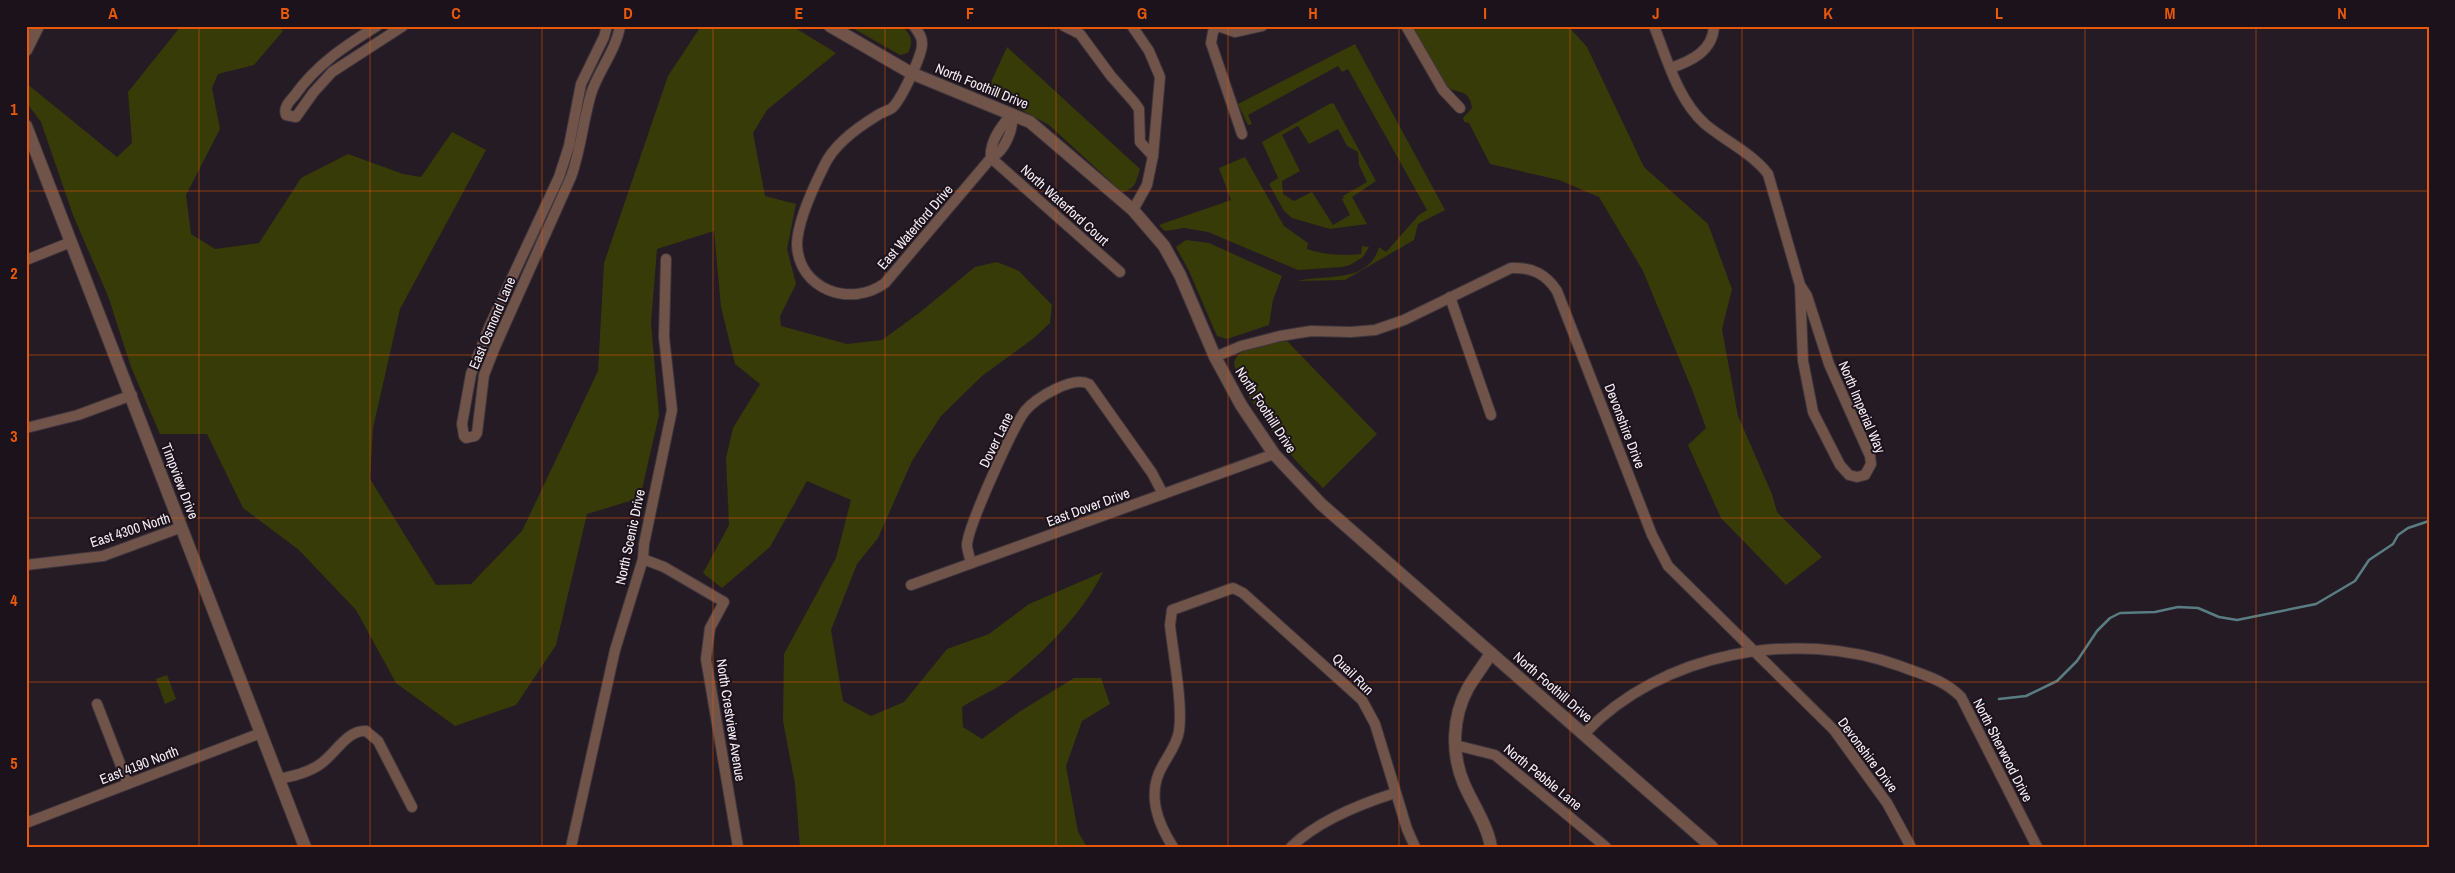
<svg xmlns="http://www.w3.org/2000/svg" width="2455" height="873" font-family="'Archivo Narrow',sans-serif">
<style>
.green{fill:#363b08;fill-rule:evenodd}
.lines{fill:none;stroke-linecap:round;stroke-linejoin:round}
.stream{stroke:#597d82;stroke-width:2.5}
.minor-casing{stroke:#3e353d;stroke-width:12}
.tertiary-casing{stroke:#3e353d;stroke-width:14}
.minor{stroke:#705349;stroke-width:10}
.tertiary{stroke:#705349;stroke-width:12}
.grid{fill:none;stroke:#e8590c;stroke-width:1;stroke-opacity:0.55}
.labels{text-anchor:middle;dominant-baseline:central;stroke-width:4;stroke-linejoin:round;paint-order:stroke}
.street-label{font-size:14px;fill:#f7f0f6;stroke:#1c121b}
.neatline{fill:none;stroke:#e8590c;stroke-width:2}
.grid-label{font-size:16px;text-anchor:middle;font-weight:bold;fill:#e8590c}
</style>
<rect width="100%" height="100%" fill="#251b24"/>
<g class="green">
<path d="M181,26H278L283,31L254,65L218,74L212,88L220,129L186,195L191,234L215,249L259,243L301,178L348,154L403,174L421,177L452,132L486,150L400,309L373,428L370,479L436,585L471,584L522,531L598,371L604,263L668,76L701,26H792L836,53L767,110L753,133L765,196L796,204L787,249L796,284L780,316L781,326L847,344L882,340L919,313L975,267L997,262L1019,271L1052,305L1050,323L1034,338L982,376L941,416L912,461L878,538L857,564L831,630L843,701L871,716L904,702L947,649L989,634L1029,604L1103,572C1084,611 1049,647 1015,675C1000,688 979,696 962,707L963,727L982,739L1019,712L1074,678H1101L1110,704L1082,721L1066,766L1078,832L1087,847H800L795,784L783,721L784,654L836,558L851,500L807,481L770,547L722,588L703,573L729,525L726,458L733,428L760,384L735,364L721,307L714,231L657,249L651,323L659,415L640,498L587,514L556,645L516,705L455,726L396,683L356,610L299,550L243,508L207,434H160L131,367L108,296L73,215L41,122L26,102V83L117,157L132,143L128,92Z"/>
<path d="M849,26H902C911,36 914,40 908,53L900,55Z"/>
<path d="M1412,26H1568L1587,47L1644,167L1708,224L1732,289L1722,329L1738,416L1772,494L1777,512L1822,557L1786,585L1721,518L1688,445L1706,428L1693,392L1643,271L1599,197L1559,180L1490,164L1469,123L1464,122L1463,118L1472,108C1469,87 1458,95 1445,86Z"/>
<path d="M1355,44L1445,210L1418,224L1414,240L1345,280L1297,281C1325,274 1369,284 1379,247L1386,252L1419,215L1427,210L1348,69L1342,72L1338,66L1248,115L1252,124L1248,125L1238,104Z"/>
<path d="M1007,47L1140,169C1136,181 1136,189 1122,192L1049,125L987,91Z"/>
<path d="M1331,103L1334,104L1376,181L1352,197L1367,224L1330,229L1292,218L1284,211L1269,184L1278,178L1262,142ZM1298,126L1309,144L1338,129L1347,146L1358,152L1359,165L1367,182L1343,196L1344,198L1342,199L1350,215L1333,225L1312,192L1294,201L1283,194L1282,181L1300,171L1282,135Z"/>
<path d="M1245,157L1284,226L1308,243L1307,249C1326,255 1341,256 1361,254L1362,246L1369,247L1363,257L1350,265L1342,267L1298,270L1208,232L1184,228L1165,231L1159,225L1231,200L1219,168Z"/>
<path d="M1186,240L1209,243L1282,276L1273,300L1269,325L1227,339L1217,336L1189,271L1176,247Z"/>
<path d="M1287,341L1377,434L1323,488C1310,475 1297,463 1286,449C1276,437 1228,373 1235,360C1243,344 1272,344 1287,341Z"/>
<path d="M167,675L176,699L165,704L156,679Z"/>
</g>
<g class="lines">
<path class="stream" d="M1999,699L2026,696L2057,681L2077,661L2097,631L2110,618L2120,613L2155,612L2178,607L2198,608L2219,617L2237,620L2316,604L2355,581L2369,560L2393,544L2398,535L2408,528L2429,521"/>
<g class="minor-casing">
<g id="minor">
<path d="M377,26C345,46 317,64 295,95C290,101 283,107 286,115L296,117L313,93L332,72L403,26"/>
<path d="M607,26L604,37L581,84L569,146L559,177L490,325L471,374L462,424L464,436L466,438L475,436L477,433L484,375L495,347L571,177C581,149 583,121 591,94C598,71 616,51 620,26"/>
<path d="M914,26C918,32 922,36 922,43C923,54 901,100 892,108C888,111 882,112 878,115C858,127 834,144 824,166C814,186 797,223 797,245C799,290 851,308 885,283L991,158C1005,151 1014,129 1012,114"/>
<path d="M1064,26L1080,34L1111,76L1134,102L1139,109L1140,142L1153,156"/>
<path d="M1132,26L1149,51L1160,77L1153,156L1147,185L1133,210"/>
<path d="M1217,26L1213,32L1211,43L1242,134"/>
<path d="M1218,26L1235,32L1262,26"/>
<path d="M1406,26L1443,90L1460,108"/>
<path d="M1654,26C1667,59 1678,100 1705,124C1725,141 1752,153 1768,174L1800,285L1803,361L1813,412L1840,465L1849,475L1857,477L1865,475L1871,464L1870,456L1829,364L1807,296L1800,285"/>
<path d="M1671,68C1691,61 1713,51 1714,26"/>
<path d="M991,158L1120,272"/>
<path d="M991,158C989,142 1001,126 1012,114"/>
<path d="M26,260L71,242"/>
<path d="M1450,297L1491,415"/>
<path d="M1215,357L1241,346L1280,336L1311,331L1351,332L1375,330L1404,320L1511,268C1532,267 1546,274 1557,291L1652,535L1668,566L1834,730L1887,803L1911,847"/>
<path d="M26,428L78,415L132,395"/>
<path d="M643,559L664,567L724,602L710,628L706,659L738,847"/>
<path d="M971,563C970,558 967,550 967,545C968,526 1013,427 1025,411C1036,398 1073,375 1089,384L1152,473L1163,494"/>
<path d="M26,565L103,556L182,527"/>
<path d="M911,585L1274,454"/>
<path d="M97,704L128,784"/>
<path d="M1584,734C1662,652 1795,628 1900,666C1923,675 1943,679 1961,697L2037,847"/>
<path d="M1455,745L1495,755L1606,847"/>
<path d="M279,779C293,776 307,773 319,765C334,756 347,729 366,731L378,741L412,807"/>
<path d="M26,823L261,733"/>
<path d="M571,847L615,650L643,559L644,544L672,410L664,337L666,259"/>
<path d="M1173,847C1157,822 1146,793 1163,765C1169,754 1177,744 1179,731C1183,703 1173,654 1170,625L1172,610L1233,588L1243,593L1362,700L1375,724L1407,829L1415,847"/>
<path d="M1291,847C1318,821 1360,804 1395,793"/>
</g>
</g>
<g class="tertiary-casing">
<g id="tertiary">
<path d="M830,26L911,73L1030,122L1133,210L1164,246L1180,275L1215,357L1241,405L1274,454L1321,504L1712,847"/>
<path d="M26,50L38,26"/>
<path d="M26,126L305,847"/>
<path d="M1491,653C1484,665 1475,676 1468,688C1452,717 1451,754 1464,784C1473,805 1487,824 1491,847"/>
</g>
</g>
<use href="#minor" class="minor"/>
<use href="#tertiary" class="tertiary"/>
</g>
<path class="grid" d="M199,26V847M370,26V847M542,26V847M713,26V847M885,26V847M1056,26V847M1228,26V847M1399,26V847M1570,26V847M1742,26V847M1913,26V847M2085,26V847M2256,26V847M26,191H2429M26,355H2429M26,518H2429M26,682H2429"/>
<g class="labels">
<g class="street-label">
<text transform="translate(982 86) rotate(22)">North Foothill Drive</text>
<text transform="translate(1065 205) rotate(42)">North Waterford Court</text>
<text transform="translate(915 227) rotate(-49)">East Waterford Drive</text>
<text transform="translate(492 323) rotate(-67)">East Osmond Lane</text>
<text transform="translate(1862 407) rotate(67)">North Imperial Way</text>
<text transform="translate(1266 410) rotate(57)">North Foothill Drive</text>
<text transform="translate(1625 426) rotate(69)">Devonshire Drive</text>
<text transform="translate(996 440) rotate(-64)">Dover Lane</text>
<text transform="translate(180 481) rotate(69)">Timpview Drive</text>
<text transform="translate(1088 507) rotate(-20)">East Dover Drive</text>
<text transform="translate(130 530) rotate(-18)">East 4300 North</text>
<text transform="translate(630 537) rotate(-78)">North Scenic Drive</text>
<text transform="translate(1353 674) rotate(45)">Quail Run</text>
<text transform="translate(1553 687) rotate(41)">North Foothill Drive</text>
<text transform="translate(731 720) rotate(81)">North Crestview Avenue</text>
<text transform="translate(2003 750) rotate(63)">North Sherwood Drive</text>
<text transform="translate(1868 755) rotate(53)">Devonshire Drive</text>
<text transform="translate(139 765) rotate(-21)">East 4190 North</text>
<text transform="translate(1543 777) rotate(39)">North Pebble Lane</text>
</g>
</g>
<rect width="2455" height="873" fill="none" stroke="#1c121b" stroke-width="55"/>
<rect x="28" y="28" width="2400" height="818" class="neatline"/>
<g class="grid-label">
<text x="113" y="19">A</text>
<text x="285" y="19">B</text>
<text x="456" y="19">C</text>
<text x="628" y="19">D</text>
<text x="799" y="19">E</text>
<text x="970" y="19">F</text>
<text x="1142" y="19">G</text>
<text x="1313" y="19">H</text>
<text x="1485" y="19">I</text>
<text x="1656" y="19">J</text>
<text x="1828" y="19">K</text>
<text x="1999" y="19">L</text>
<text x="2170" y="19">M</text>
<text x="2342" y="19">N</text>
<text x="14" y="115">1</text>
<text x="14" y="279">2</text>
<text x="14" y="442">3</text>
<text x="14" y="606">4</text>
<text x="14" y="769">5</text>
</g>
</svg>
